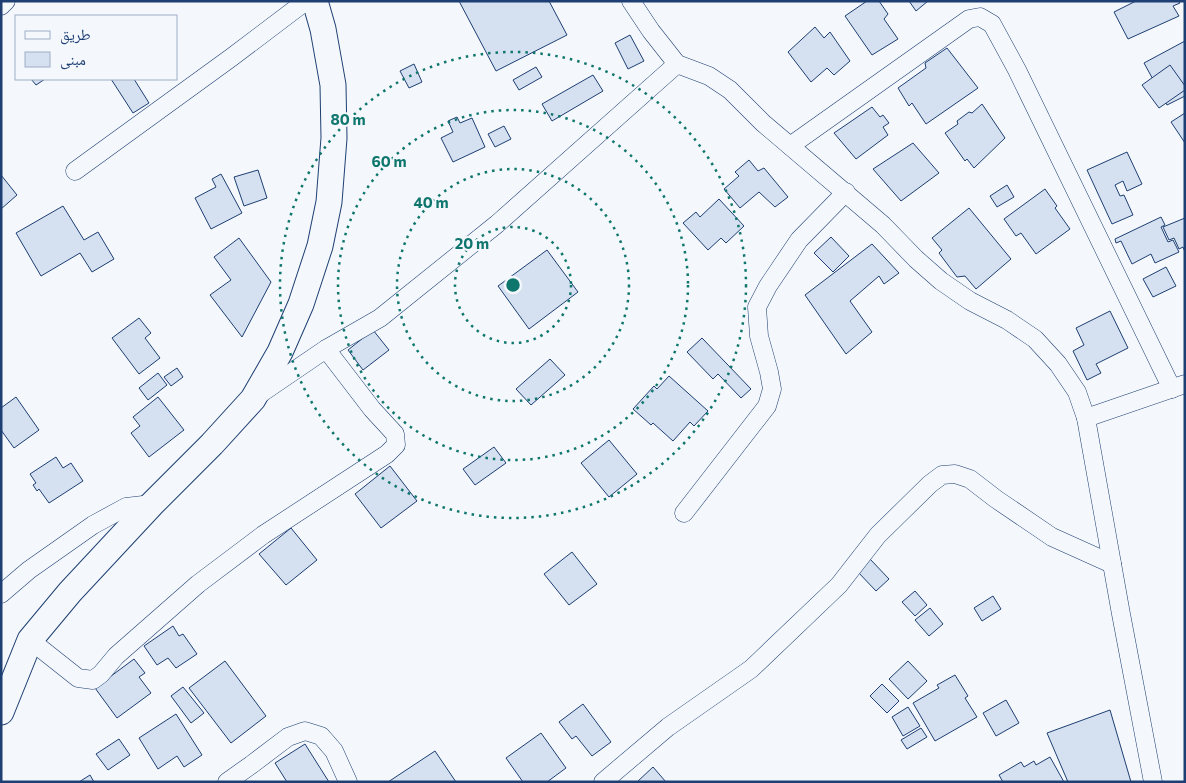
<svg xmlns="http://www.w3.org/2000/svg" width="1186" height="783" font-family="Commissioner,'Noto Naskh Arabic',sans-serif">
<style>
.building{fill:#d5e0f0;stroke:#1d3f73}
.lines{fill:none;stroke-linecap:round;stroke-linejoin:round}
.street-casing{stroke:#1d3f73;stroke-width:19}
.secondary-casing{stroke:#1d3f73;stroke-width:27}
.street{stroke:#f4f7fb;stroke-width:18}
.secondary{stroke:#f4f7fb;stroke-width:25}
.ring{fill:none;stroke:#0f766e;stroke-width:2.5;stroke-dasharray:2.5 5}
.centre{fill:#0f766e;stroke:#f4f7fb;stroke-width:2.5}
.ring-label{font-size:15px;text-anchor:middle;font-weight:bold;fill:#0f766e;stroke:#f4f7fb;stroke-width:4;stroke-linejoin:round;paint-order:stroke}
</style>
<rect width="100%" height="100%" fill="#f4f7fb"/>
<g class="building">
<path d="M459,1H549L567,35L496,71Z"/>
<path d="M867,1H879L888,14L884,19L898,39L872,55L845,16Z"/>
<path d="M909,1H928L916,11Z"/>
<path d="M1136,1H1178L1180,3L1173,6L1179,16L1128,39L1114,12Z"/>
<path d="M815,27L824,38L830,32L850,61L834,75L827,68L811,82L788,52Z"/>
<path d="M630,35L644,61L628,69L615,43Z"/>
<path d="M1185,41V96L1167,105L1144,63Z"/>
<path d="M947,48L978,88L926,124L912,103L909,106L898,88L926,68L925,63Z"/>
<path d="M414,64L422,82L409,88L400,71Z"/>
<path d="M1170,65L1185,86V90L1159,108L1142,85Z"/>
<path d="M536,67L542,77L519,90L513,80Z"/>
<path d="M593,75L603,91L552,121L542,104Z"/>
<path d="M31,79H45L36,85Z"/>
<path d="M111,79H134L149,103L133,113Z"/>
<path d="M982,104L1005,138L974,168L967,159L965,161L945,133L958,124L957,121L969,112L972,113Z"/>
<path d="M872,107L880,117L883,115L889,123L883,127L888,135L856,159L834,133Z"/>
<path d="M1185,113V143L1171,122Z"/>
<path d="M457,117L460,123L472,118L485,147L453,162L441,138L453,132L448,121Z"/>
<path d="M504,126L511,139L495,147L488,134Z"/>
<path d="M913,143L939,173L901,201L873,169Z"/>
<path d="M1127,152L1142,184L1127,191L1123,181L1115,185L1120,196L1124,195L1133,215L1112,224L1087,170Z"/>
<path d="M749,160L758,171L764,168L788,197L775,207L759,192L740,208L724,189L739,176L735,172Z"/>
<path d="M258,170L267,198L244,206L234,177Z"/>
<path d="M221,174L242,213L211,229L195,198L216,187L212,179Z"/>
<path d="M1,175L17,195L1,209Z"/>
<path d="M1007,185L1014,197L997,207L990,196Z"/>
<path d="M1045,189L1057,206L1055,208L1070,229L1036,254L1021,233L1016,236L1004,219Z"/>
<path d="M719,199L744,226L726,243L721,238L708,250L683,223L696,212L700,217Z"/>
<path d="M63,206L84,240L98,232L114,259L92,272L80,253L41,276L16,233Z"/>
<path d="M969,208L1011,259L976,289L965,276L957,277L939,253L942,250L932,238Z"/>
<path d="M1161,217L1165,225L1161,227L1168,242L1173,240L1179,252L1155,263L1151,254L1132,264L1121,241L1116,243L1115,239Z"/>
<path d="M1185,218V252L1183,247L1179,249L1174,238L1169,240L1163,227Z"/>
<path d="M831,237L849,256L833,272L814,253Z"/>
<path d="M239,238L271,282L242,337L210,295L231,280L214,257Z"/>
<path d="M872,244L899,273L884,284L879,276L850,301L872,332L846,354L805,295Z"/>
<path d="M547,250L578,292L529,329L498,286Z"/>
<path d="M1166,267L1176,286L1153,297L1143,279Z"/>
<path d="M1110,311L1128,348L1096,364L1101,373L1087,380L1073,351L1084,345L1076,328Z"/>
<path d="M139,318L151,333L145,338L160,358L139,374L112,338Z"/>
<path d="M373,330L389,350L363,370L348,350Z"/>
<path d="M702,338L751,389L741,398L718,374L713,379L687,352Z"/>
<path d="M550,359L565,375L531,405L516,389Z"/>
<path d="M177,368L183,377L171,386L164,377Z"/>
<path d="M158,373L167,385L148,400L139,388Z"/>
<path d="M669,376L708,411L694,426L690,422L673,441L653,423L651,425L633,409L654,386L657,389Z"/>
<path d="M16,397L39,430L14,448L1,430V408Z"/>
<path d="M158,397L184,430L149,457L131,433L140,426L133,417Z"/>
<path d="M609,440L637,474L609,497L581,463Z"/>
<path d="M494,447L506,463L475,485L463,469Z"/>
<path d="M56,457L63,468L71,463L83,481L49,503L39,489L37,491L33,485L36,483L30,474Z"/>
<path d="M390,466L417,501L381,528L355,494Z"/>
<path d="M291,528L317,560L286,585L259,554Z"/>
<path d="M572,552L597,584L569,605L544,574Z"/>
<path d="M870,559L889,579L876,591L857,571Z"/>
<path d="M915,591L927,605L915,616L902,602Z"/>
<path d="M993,596L1001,609L982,621L974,608Z"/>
<path d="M930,608L943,624L929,636L915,620Z"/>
<path d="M173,626L179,636L183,634L197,654L176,668L168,658L157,665L144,646Z"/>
<path d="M134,659L145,673L139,677L151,693L117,718L95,688Z"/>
<path d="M225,661L266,716L231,743L189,688Z"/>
<path d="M908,661L927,681L908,699L889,679Z"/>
<path d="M955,675L968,696L965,698L977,717L935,741L913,703L939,688L937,685Z"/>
<path d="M882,684L899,701L887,713L870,696Z"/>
<path d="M183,687L204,713L191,723L171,696Z"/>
<path d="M1006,700L1019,723L996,736L983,713Z"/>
<path d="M583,704L611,742L592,756L576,736L572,739L559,722Z"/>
<path d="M908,707L920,726L903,736L892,717Z"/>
<path d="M1110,710L1131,782H1068L1047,733Z"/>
<path d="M176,714L202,755L184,767L177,756L158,769L139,738Z"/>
<path d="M921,728L927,737L907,749L901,740Z"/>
<path d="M541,733L566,768L547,782H523L506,758Z"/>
<path d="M119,739L130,755L108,770L96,754Z"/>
<path d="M305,744L329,782H287L275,763Z"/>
<path d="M435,751L456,782H388Z"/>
<path d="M1050,757L1064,782H1003L999,775L1021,762L1024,767L1034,761L1036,765Z"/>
<path d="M653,767L666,782H637Z"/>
<path d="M90,775L94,782H79Z"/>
</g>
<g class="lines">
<g class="street-casing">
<g id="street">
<path d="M631,1L651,31L677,64L709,76L730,90L763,123L883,225L916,259L941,281L970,301L1007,320L1035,339L1058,364L1077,392L1086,418L1121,614L1153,782"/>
<path d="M1,6L6,1"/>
<path d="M790,146L969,19L980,17L992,24L1017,70L1172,389"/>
<path d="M75,171L232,57L306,1"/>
<path d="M257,396L326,349L380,318L497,224L677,64"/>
<path d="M1086,418L1185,384"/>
<path d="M684,513L767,406L772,389L769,372L759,336L757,307L768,286L799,240L846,192"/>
<path d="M1,594L29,570L93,525L126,507L152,504"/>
<path d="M30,640L78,678L93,680L101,674L116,656L198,584L263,535L387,454L396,445L395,434L372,409L326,349"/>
<path d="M227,782L251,765L288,737L305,731L321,736L334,751L348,782"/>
<path d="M603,782L668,727L751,669L839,585L878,535L930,484L942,475L955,474L970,479L996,499L1052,537L1112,564"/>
</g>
</g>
<g class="secondary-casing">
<path id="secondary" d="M1,712L30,640L70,592L152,504L212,444L253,399L280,352L301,304L320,246L329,202L334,138L333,85L323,29L315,1"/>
</g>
<use href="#street" class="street"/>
<use href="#secondary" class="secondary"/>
</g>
<g class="ring">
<circle cx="513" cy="285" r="58"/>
<circle cx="513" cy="285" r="116"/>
<circle cx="513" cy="285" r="175"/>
<circle cx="513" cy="285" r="233"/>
</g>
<circle cx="513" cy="285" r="8" class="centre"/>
<g class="ring-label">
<text x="348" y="125">80 m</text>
<text x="389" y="167">60 m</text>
<text x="431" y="208">40 m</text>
<text x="472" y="249">20 m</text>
</g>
<rect width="1186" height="783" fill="none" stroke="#1d3f73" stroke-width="5"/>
<rect x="15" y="15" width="162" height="65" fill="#f4f7fb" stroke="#9eadc5"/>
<rect x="25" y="31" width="25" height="8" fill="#f4f7fb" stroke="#9eadc5"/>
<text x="60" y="40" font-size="15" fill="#1d3f73">طريق</text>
<rect x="25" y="52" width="25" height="15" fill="#d5e0f0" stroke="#9eadc5"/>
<text x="60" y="65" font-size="15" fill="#1d3f73">مبنى</text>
</svg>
